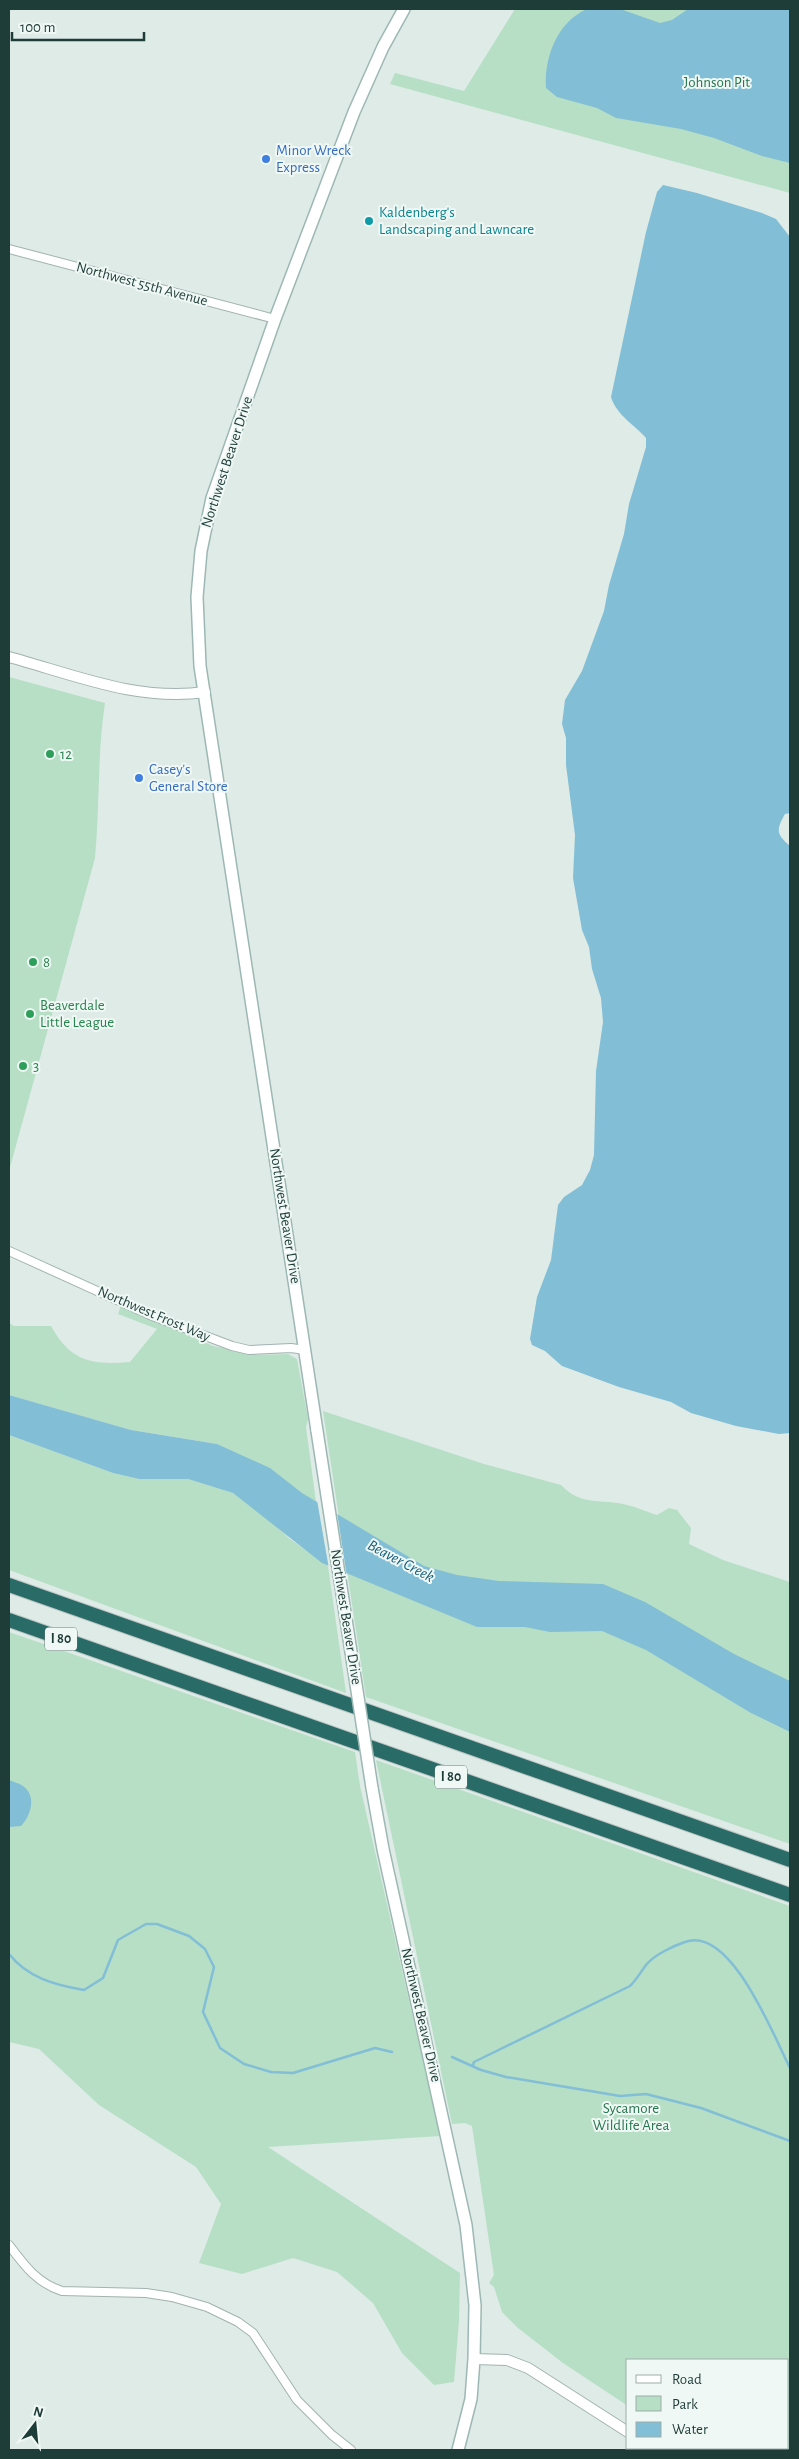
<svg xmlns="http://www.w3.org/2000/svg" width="799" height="2459" font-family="'Alegreya Sans',sans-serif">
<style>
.green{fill:#b6dfc6}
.water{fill:#82bed5}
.pier{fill:#dfebe7}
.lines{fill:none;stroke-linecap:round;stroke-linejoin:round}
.stream{stroke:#82bed5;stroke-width:2.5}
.minor-casing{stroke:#a2b3af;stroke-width:10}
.tertiary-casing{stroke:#a2b3af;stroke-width:12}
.secondary-casing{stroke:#9db8b2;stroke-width:14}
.motorway-casing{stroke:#bcc5c3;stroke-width:16}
.minor{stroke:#fff;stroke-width:8}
.tertiary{stroke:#fff;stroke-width:10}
.secondary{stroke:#fff;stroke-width:11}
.motorway{stroke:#296b66;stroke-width:14}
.secondary-bridge-casing{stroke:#9db8b2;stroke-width:14;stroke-linecap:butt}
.secondary-bridge{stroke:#fff;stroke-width:11}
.shop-dot{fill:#3f7fe0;stroke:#f0f8f5;stroke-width:2}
.culture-dot{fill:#0f9aa8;stroke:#f0f8f5;stroke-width:2}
.leisure-dot{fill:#2e9e5b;stroke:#f0f8f5;stroke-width:2}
.labels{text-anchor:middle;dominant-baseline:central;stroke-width:4;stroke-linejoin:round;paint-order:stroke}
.shield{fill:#f0f8f5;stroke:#5e7571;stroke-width:1}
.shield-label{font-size:14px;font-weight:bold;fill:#1f3d38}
.park-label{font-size:15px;fill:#26764f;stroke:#f0f8f5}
.shop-label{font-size:15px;fill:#366cbe;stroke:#f0f8f5;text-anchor:start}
.culture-label{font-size:15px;fill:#0d838f;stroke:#f0f8f5;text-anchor:start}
.street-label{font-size:15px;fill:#1f3d38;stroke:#f0f8f5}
.leisure-label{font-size:15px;fill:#27864d;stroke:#f0f8f5;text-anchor:start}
.water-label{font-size:16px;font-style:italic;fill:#155e7c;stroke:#f0f8f5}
</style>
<rect width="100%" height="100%" fill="#dfebe7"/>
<g class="green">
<path d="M515,9H790V193L390,84L395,73L464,91Z"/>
<path d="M9,677L105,703C97,754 100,806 95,858L9,1171Z"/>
<path d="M121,1305L213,1346L257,1355L288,1354L297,1359L308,1419L306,1427L316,1502L217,1444L131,1430L9,1395V1323L14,1326H51C71,1362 92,1365 130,1362L157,1329L118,1314Z"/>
<path d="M323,1411L484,1464L561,1485C582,1507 602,1498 627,1505C637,1507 647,1512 657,1515L669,1508L677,1510L691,1528L689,1544L723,1560L790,1582V1844L366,1697Z"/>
<path d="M9,1435L113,1473L139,1479H188L233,1493L262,1514L290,1539L328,1566L346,1693L9,1570Z"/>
<path d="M9,1632L355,1752L360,1786L440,2136L268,2147L460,2273L459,2321L454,2382L434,2385L402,2353L373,2303L337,2272L293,2258L242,2274L199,2263L221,2204L196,2167L99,2105L39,2049L9,2042Z"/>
<path d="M376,1760L790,1906V2450H700L696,2448H788V2360H628V2406L563,2363L518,2328L502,2312L494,2287L489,2283L494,2275L472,2126L465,2123L452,2124Z"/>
</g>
<g class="water">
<path d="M587,9H620L660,23L672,20L688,9H790V163L762,156L714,138L681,129L616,118L597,108L557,97L546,88C544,58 557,22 587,9Z"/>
<path d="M663,185L697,193L762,213L776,219L790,237V813L785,814C776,830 776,834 790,846V1433L779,1434L736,1426L691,1413L671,1402L619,1387L562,1366L545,1351L532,1345L530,1339L537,1297L551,1260L558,1205L564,1197L582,1185L590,1170L594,1155L596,1071L603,1022L601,998L592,969L589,947L582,930L573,878L575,835L566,765V738L562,724L565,700L582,671L604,611L609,585L624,534L629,504L646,447V438C635,425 617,416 611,397L646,232L657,192Z"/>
<path d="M9,1395L131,1430L217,1444L270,1468L302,1493L424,1566L457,1575L499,1581L603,1584L645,1602L734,1654L790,1681V1732L751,1713L646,1650L602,1631L550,1632L525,1627H477L322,1563L233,1493L188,1479H139L113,1473L9,1435Z"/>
<path d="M9,1780C13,1782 19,1783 23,1786C37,1796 31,1816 21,1826L9,1827Z"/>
</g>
<path class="pier" d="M317,1500L337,1512L347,1577L329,1569Z"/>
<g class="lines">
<g class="stream">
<path d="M9,1954C28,1978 55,1985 84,1990L103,1978L118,1940L146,1924H157L189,1936L205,1949L214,1967L203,2012L220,2048L244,2064L271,2072L293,2073L375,2048L392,2052"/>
<path d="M452,2057L481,2070L506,2077L620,2096L646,2094L701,2108L790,2141"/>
<path d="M473,2065L474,2062L630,1986C637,1979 640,1973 646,1965C654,1955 673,1946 685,1942C731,1925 774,2037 790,2068"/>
</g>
<g class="minor-casing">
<g id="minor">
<path d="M9,249L275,319"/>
<path d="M9,1251L150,1315L232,1346L249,1350L291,1348L305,1350"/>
<path d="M9,2245C24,2265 37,2283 62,2291L146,2293L172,2297L207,2307L238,2322L253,2333L297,2400L332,2435L351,2450"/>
</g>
</g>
<g class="tertiary-casing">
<g id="tertiary">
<path d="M9,657C72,674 138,702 205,692"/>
<path d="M474,2359L507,2360L528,2368L628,2432"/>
<path d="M652,2448L656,2450"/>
</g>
</g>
<g class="secondary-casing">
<g id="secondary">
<path d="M317,1431L200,666L197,597L201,551L212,498L275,319L354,112L383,47L404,9"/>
<path d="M372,1788L383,1849L466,2225L475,2305L474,2359L471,2399L458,2450"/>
</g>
</g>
<g class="motorway-casing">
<g id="motorway">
<path d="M9,1585L790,1860"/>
<path d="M9,1620L790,1895"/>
</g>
</g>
<use href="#minor" class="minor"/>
<use href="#tertiary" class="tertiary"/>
<use href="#secondary" class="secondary"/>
<use href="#motorway" class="motorway"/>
<g class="secondary-bridge-casing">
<path id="secondary-bridge" d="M317,1431L372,1788"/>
</g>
<use href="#secondary-bridge" class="secondary-bridge"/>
</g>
<g class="shop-dot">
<circle cx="266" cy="159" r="5"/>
<circle cx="139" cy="778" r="5"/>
</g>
<circle class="culture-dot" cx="369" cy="221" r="5"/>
<g class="leisure-dot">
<circle cx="50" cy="754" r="5"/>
<circle cx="33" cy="962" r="5"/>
<circle cx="30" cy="1014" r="5"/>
<circle cx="23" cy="1066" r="5"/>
</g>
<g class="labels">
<g class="shield">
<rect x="45" y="1627.5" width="32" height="23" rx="4"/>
<rect x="435" y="1765.5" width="32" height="23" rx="4"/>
</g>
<g class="shield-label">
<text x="61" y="1639">I 80</text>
<text x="451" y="1777">I 80</text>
</g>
<g class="park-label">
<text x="717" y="82">Johnson Pit</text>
<text x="631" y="2108">Sycamore<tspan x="631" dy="17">Wildlife Area</tspan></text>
</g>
<g class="shop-label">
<text x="276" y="150">Minor Wreck<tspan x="276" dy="17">Express</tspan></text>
<text x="149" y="769">Casey's<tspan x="149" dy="17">General Store</tspan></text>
</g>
<g class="culture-label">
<text x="379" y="212">Kaldenberg's<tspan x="379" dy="17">Landscaping and Lawncare</tspan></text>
</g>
<g class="street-label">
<text transform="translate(142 284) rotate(15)">Northwest 55th Avenue</text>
<text transform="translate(227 462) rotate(-72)">Northwest Beaver Drive</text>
<text transform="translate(285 1216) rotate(81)">Northwest Beaver Drive</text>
<text transform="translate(154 1314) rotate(23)">Northwest Frost Way</text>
<text transform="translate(346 1617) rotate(81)">Northwest Beaver Drive</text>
<text transform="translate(421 2015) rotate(77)">Northwest Beaver Drive</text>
</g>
<g class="leisure-label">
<text x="60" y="754">12</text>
<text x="43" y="962">8</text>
<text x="40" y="1005">Beaverdale<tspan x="40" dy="17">Little League</tspan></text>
<text x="33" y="1066">3</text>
</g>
<g class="water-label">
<text transform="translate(401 1561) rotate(28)">Beaver Creek</text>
</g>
</g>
<rect width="799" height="2459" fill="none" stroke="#1f3d38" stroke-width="20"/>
<rect x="626" y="2359" width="162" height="90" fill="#f0f8f5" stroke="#9cada9"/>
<rect x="636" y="2375" width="25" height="8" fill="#ffffff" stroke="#9cada9"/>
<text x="672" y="2384" font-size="15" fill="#1f3d38">Road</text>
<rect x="636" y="2396" width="25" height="15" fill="#b6dfc6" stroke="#9cada9"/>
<text x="672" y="2409" font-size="15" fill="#1f3d38">Park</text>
<rect x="636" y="2422" width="25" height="15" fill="#82bed5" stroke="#9cada9"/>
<text x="672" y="2434" font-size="15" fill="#1f3d38">Water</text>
<g transform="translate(35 2424) rotate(16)" stroke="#f0f8f5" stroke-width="4" paint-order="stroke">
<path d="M0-4L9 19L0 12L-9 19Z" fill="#1f3d38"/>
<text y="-8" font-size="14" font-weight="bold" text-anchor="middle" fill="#1f3d38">N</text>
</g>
<path d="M12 32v8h132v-8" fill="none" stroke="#1f3d38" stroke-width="2.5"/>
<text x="20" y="32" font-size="15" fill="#1f3d38" stroke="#f0f8f5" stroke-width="4" paint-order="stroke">100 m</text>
</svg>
